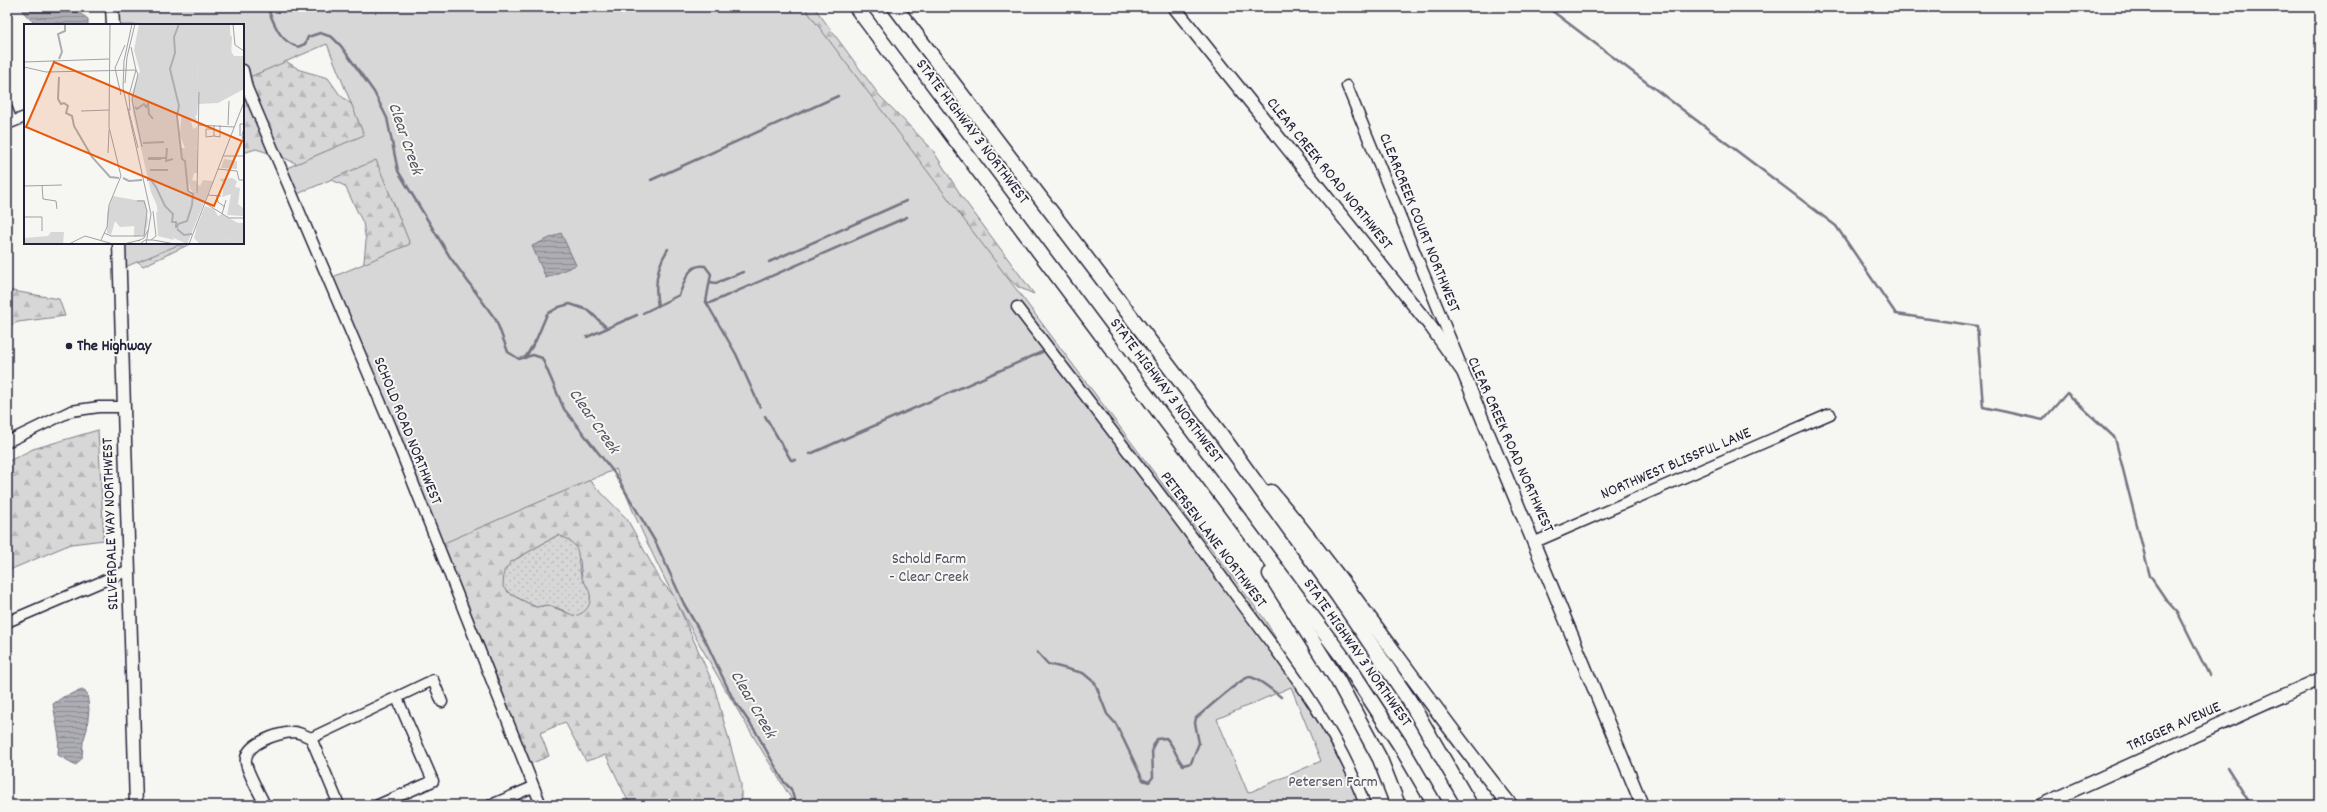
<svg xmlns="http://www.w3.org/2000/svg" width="2327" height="812" viewBox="0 0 2327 812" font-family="Dekko,sans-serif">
  <defs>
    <pattern id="forest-firs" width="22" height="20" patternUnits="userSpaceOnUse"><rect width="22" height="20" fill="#d7d7d7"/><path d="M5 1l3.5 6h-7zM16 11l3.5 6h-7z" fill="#b8b8b9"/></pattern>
    <pattern id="garden-dots" width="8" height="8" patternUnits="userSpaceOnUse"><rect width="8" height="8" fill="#d7d7d7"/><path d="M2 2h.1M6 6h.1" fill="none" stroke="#b8b8b9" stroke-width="1.8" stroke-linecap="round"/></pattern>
    <pattern id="water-rules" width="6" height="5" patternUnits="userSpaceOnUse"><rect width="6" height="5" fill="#adadb3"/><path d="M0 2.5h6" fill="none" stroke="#8c8c93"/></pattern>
  </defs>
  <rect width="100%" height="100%" fill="#f6f6f2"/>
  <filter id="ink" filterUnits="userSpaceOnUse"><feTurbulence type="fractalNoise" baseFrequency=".025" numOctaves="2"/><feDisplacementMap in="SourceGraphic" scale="8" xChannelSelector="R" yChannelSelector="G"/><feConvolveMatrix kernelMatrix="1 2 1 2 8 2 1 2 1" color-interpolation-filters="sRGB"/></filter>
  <g filter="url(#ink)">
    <!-- forest -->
    <g fill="url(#forest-firs)" stroke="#7c7c89" fill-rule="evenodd">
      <path d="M238 7 279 57 300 70 328 78 340 95 361 112 578 474 591 482 627 519 661 581 674 596 714 686 741 784V805H621L628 801 606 755 586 761 565 722 540 733 549 756 530 764 440 547 492 500 363 272 366 241 363 223 345 186 282 157 256 149 243 153V25ZM558 535 580 560 582 579 588 588 566 612 547 605 536 607 510 594 511 562Z"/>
      <path d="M676 7H814L879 95 932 149 962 197 1034 294 1018 287 980 251Z"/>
      <path d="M134 243H192L143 266 134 258Z"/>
      <path d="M7 290 59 299 65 316 18 322 7 327Z"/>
      <path d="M98 430 104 540 71 544 7 571V462L33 449Z"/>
    </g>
    <!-- park -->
    <g fill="#d7d7d7" stroke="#7c7c89" fill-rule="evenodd">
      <path d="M112 7H804L1265 620 1323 717 1368 805H795C729 696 661 588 616 469L437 546 328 279 410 244 376 160 293 196 282 170 364 135 327 44 245 79 243 85V25H113ZM1291 687 1321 761 1248 793 1217 719Z"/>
      <path d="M119 243H183L120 269Z"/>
    </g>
    <!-- garden -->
    <path fill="url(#garden-dots)" stroke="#7c7c89" d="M558 535C587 546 574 557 582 578 583 582 587 585 588 588 594 602 588 613 574 616L558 608 547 605 536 607 510 594 503 587 504 571 511 562Z"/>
    <!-- water -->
    <g fill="url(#water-rules)" stroke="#757583">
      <path d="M38 8C58 8 72 6 88 19V25H36L22 11Z"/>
      <path d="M561 233 576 265 546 278 532 246Z"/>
      <path d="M82 690 87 693 89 709 87 729 83 742 82 758 76 765 58 755 59 738 53 704 63 697Z"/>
    </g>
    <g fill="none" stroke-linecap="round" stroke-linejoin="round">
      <!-- stream -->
      <g stroke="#757583" stroke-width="2.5">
        <path d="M267 7C275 25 279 41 298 47L305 44 308 37 320 33 332 37 341 46 374 92 387 118 398 171 450 257 496 320 508 352 519 359 533 355 542 358 564 409 615 474 656 543 684 604 706 642 732 697 756 732 784 782 791 789 796 805"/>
        <path d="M1547 7 1836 226 1896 314 1977 326 1983 407 2043 420 2067 393 2115 438 2150 576 2167 601 2178 613 2209 675"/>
        <path d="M651 180 838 96"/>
        <path d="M769 262 906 201"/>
        <path d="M710 282 716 283 743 272"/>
        <path d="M706 302 710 303 907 217"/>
        <path d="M658 306C654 285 656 267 668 249"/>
        <path d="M643 313 679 295C685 282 688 263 705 266L711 274 706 302 736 354 760 407"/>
        <path d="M587 337 637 315"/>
        <path d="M525 358 536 340 547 314 559 307 570 304 588 310 607 328"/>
        <path d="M765 416 791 460H796"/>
        <path d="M810 454 1042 352"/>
        <path d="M1037 652 1048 664 1083 673 1095 683 1107 714 1116 724 1143 780 1149 782 1153 777 1152 748 1157 739 1166 738C1175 747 1175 756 1183 765L1191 763 1199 743 1195 723 1196 718C1205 711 1243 676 1250 677 1260 679 1273 691 1281 697"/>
        <path d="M2227 767 2251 805"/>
      </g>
      <!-- minor casing -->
      <g stroke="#22223b" stroke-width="13">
        <g id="minor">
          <path d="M243 70 247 88 391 427 541 805"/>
          <path d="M1347 86 1459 360"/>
          <path d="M7 109 12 122"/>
          <path d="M7 124 25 117"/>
          <path d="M1017 307C1089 401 1163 496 1233 592 1282 658 1337 727 1365 805"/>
          <path d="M7 442 71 411 99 407H124"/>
          <path d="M1535 542 1830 414"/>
          <path d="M7 622 129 570"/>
          <path d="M265 805C260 794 248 774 246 763 243 743 279 733 294 732 299 732 306 736 311 738"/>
          <path d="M339 805 311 738 433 680 442 702"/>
          <path d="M378 805 433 781 397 698"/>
          <path d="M491 805 533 787"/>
        </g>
      </g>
      <!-- major casing -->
      <g stroke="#22223b" stroke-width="15">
        <g id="major">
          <path d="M112 7 113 25"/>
          <path d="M1174 7 1431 327 1463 372 1642 805"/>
          <path d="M119 243 136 805"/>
          <path d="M2041 805 2320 679"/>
        </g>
      </g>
      <!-- highway casing -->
      <g stroke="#22223b" stroke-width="17">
        <g id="highway">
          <path d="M856 7 1344 659 1400 745 1435 805"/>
          <path d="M895 7 1222 436 1338 596 1409 700 1470 805"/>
          <path d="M1271 492C1356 593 1427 703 1510 805"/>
          <path d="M1270 574 1338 681 1380 759 1398 805"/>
        </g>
      </g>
      <!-- minor -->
      <use href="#minor" stroke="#f6f6f2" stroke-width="10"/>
      <!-- major -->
      <use href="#major" stroke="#f6f6f2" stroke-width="12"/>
      <!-- highway -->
      <use href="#highway" stroke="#f6f6f2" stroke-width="14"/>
    </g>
  </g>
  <!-- markers -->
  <circle fill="#22223b" stroke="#f6f6f2" stroke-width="1.5" cx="69" cy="346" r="4"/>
  <g text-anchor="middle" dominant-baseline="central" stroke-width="4" stroke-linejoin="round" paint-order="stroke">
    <!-- street labels -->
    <g font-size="16" fill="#22223b" stroke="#f6f6f2">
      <text transform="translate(972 132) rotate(53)">STATE HIGHWAY 3 NORTHWEST</text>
      <text transform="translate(1329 174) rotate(51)">CLEAR CREEK ROAD NORTHWEST</text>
      <text transform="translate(1419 223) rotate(68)">CLEARCREEK COURT NORTHWEST</text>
      <text transform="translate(1166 391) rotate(53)">STATE HIGHWAY 3 NORTHWEST</text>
      <text transform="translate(407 431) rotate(68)">SCHOLD ROAD NORTHWEST</text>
      <text transform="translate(1510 445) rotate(66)">CLEAR CREEK ROAD NORTHWEST</text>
      <text transform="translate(1676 464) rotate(-23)">NORTHWEST BLISSFUL LANE</text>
      <text transform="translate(111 524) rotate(-92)">SILVERDALE WAY NORTHWEST</text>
      <text transform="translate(1213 540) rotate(53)">PETERSEN LANE NORTHWEST</text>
      <text transform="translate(1357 653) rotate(55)">STATE HIGHWAY 3 NORTHWEST</text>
      <text transform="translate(2174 727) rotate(-24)">TRIGGER AVENUE</text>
    </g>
    <!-- poi labels -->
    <g font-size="16" font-weight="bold" fill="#22223b" stroke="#f6f6f2" text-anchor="start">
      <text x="77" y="346">The Highway</text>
    </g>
    <!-- park labels -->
    <g font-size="16" fill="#4f4f62" stroke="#f6f6f2">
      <text x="929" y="559">Schold Farm<tspan x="929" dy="18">- Clear Creek</tspan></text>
      <text x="1333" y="782">Petersen Farm</text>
    </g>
    <!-- water labels -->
    <g font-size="17" font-style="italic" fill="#535365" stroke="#f6f6f2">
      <text transform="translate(404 139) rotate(71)">Clear Creek</text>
      <text transform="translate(593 422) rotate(55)">Clear Creek</text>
      <text transform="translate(752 705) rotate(60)">Clear Creek</text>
    </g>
  </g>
  <!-- overview -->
  <g transform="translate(24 24)">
    <rect width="220" height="220" fill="#f6f6f2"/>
    <path d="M132 188 136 189 150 216 134 212ZM173 202V211L202 213 213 220H176L170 214Z" fill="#d7d7d7"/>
    <path d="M143 0H206L207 27 210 32H220V65L194 79 174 80 173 91 171 92 173 96 167 97 169 105 173 103V123L167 126 171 146 168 156 176 162 179 156 188 157 179 167 169 168 166 165 162 127 156 111 157 94 173 57 174 41ZM200 135 213 137V145L197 144ZM208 154 213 157 211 163 216 164 214 180 219 184 220 192 203 191 207 170 198 173 200 159 195 155ZM89 172 111 176V202L96 203 91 197 87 211 83 209V189ZM181 182 190 185 194 192 198 190 214 199H220V220H213L202 213 189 214 173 211V202ZM27 208H40L39 220H0V214L24 212Z" fill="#d7d7d7"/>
    <path d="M115 0H197V12H208L207 34 174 35 173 90 153 91 156 124H173V149H165V156L173 157V159H165V168H174L179 157H189L163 220 141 210 134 200 133 182 127 168 109 89 107 71 116 47 110 26ZM111 176H121L124 197 121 211 110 213Z" fill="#d7d7d7"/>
    <path d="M172 69a6 6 0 1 1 12 0a6 6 0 1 1-12 0Z" fill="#d7d7d7"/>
    <path fill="none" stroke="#adadb3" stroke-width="2" d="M35 35 38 28 34 10 41 7V0M35 53 34 75 37 80 40 79 44 82 42 89 48 92 50 102 68 133 86 153 95 154M111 83 113 85 120 80 122 83 124 80 125 90 129 95M119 119 140 118M143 124 142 137 149 135M124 134H143M124 135H137M126 146H144M99 154 105 157 118 156M123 156H127L132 163 141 182 149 190 148 198H152V204M153 204 154 200 163 197 168 181 169 170 164 167 161 137 158 135 153 92 155 82 146 45 151 29 150 13 155 0M153 205 160 211 168 210"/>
    <path fill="none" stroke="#a1a1a9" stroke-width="1" d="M108 0 100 37 99 64 127 190 122 220M209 0 211 21 220 27M0 38 85 35M0 43 22 48 112 46M112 46 114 50 108 76 118 123M101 59 103 33 111 0M97 71 91 44 101 21M104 84 114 124M57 87 85 86M106 87 105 71 112 46 107 23M174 101 210 103M204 101 205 77M220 104 218 111 220 122M190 112 196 113V101M216 112V100H220M182 113 190 112V101M182 113V105H190M84 129 85 106M199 132H220M194 145 213 147 215 156H220M18 161 19 175 32 177 33 185M0 162 38 161M173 169 175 68M184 171 197 172M193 172 194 178 201 183M181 179 205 194H220M198 190 202 176M0 193H18V207M80 209 87 212H120L123 187 120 177H113M77 216 83 203 85 181 97 152 85 103 86 0M127 216 132 212 129 187M114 217 120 214 124 206M45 220 61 212 89 220M100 220 116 216M116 220 121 216H129L151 220M165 220 220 78"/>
    <path fill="#e8590c" fill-opacity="0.15" stroke="#e8590c" stroke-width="2" d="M30 38 218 117 190 182 2 103Z"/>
    <rect width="220" height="220" fill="none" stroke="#22223b" stroke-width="2"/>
  </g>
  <!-- margin -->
  <rect width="2327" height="812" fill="none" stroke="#f6f6f2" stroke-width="24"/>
  <rect x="12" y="12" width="2303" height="788" fill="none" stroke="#22223b" stroke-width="1.5" filter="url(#ink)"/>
</svg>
